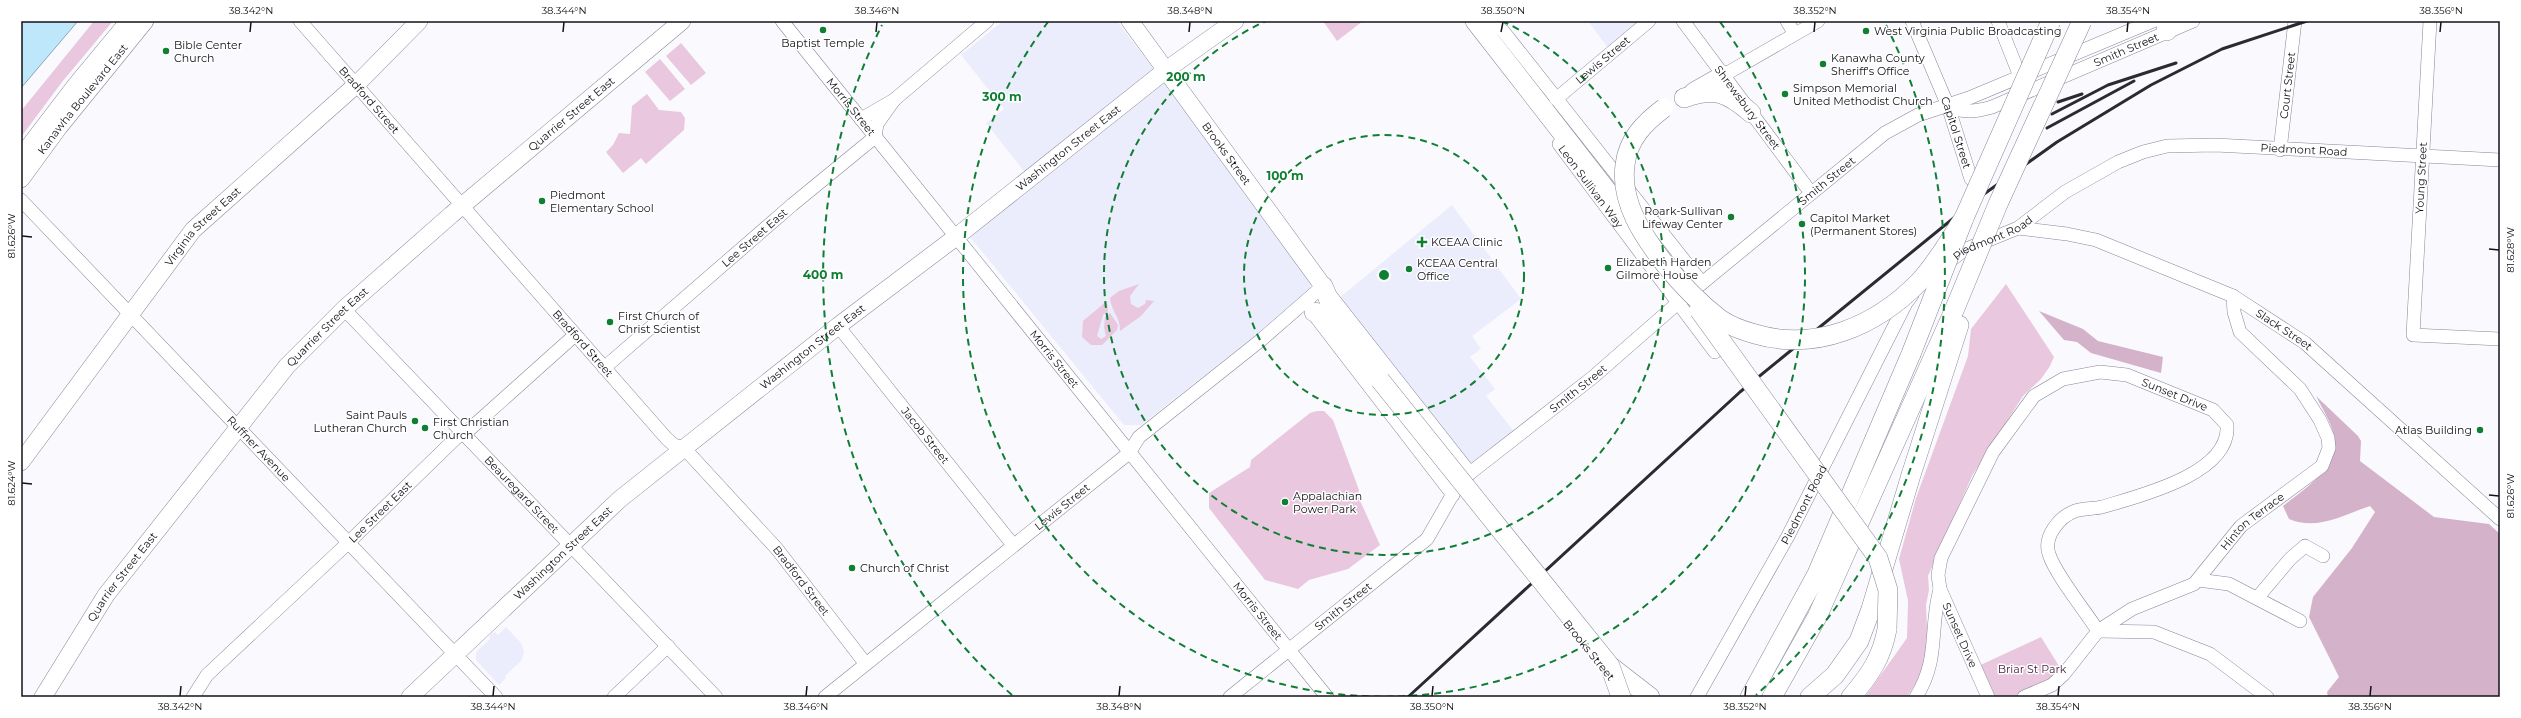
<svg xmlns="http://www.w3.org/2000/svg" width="2521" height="718" viewBox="0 0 2521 718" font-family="Montserrat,sans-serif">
  <rect width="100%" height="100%" fill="#fafafe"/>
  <!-- built -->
  <g fill="#ebecfc">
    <path d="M1003 21H1117L1311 278 1310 292 1141 425H1124L970 237 1034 184 986 123 1004 109 961 55Z"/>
    <path d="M1588 21H1642L1608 48Z"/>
    <path d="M1452 205 1521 299 1472 336 1481 349 1470 357 1495 389 1486 396 1516 434 1473 471 1338 299Z"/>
    <path d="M506 627 521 643 524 652 521 661 505 676 506 678 499 685 476 660V652L490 639V635L495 632 498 635Z"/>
  </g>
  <!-- green -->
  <g fill="#e9c7de">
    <path d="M94 21H113L62 82 21 137V111Z"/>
    <path d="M1323 21H1363L1337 41Z"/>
    <path d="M681 43 706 73 691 85 666 56Z"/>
    <path d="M660 59 685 89 670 101 645 72Z"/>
    <path d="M647 94 659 110 681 112 685 118 684 130 646 164 641 158 623 173 606 152 613 145 619 133 630 134 632 106Z"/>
    <path d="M1139 284 1130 296 1131 304 1138 308 1145 304 1146 300 1154 301 1141 316 1120 331C1121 318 1111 311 1110 298L1119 291Z"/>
    <path d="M2006 284 2054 357 2050 366 2041 379 2023 396 1972 476 1928 576 1929 590 1926 605 1928 649 1920 677 1907 697H1865L1907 638 1908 601 1899 559 1916 498 1968 356 1971 329Z"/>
    <path d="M1107 301 1108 311 1103 315 1097 336 1101 339 1106 336 1104 328 1105 317 1110 313 1118 325 1117 330 1102 345H1091L1082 337 1083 321Z"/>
    <path d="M1317 411H1324L1333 420 1359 490 1358 496 1380 545 1348 569 1309 580 1298 589 1265 580 1209 508V493L1250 467 1251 460 1310 413Z"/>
    <path d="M2041 637 2064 674 2024 697H1988L1974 668Z"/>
  </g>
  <!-- forest -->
  <g fill="#d4b2c9">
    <path d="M2039 311 2083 329 2098 341 2163 357 2161 373 2091 353 2077 342 2064 340Z"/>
    <path d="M2316 396 2358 436 2361 441 2360 461 2434 517 2489 524 2500 534V697H2328L2327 692 2339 677 2309 617 2313 597 2352 548 2375 512 2370 506C2343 515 2317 531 2289 519L2283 506C2308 486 2345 464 2331 426 2327 416 2321 406 2316 396Z"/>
  </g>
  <!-- water -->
  <path fill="#bfe7fb" stroke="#8ba7b7" d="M21 21H78L21 88Z"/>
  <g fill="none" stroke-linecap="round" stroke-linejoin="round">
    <!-- minor casing -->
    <g stroke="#868798" stroke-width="14">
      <g id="minor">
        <path id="s1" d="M300 21 667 439 674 445 684 448 777 549 865 663"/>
        <path id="s2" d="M782 21 1327 697"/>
        <path d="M1491 21 1503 31 1702 283"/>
        <path id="s3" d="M1683 21 1811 193"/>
        <path d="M1787 21 1794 33"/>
        <path id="s4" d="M1912 21 1948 106 1971 179"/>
        <path d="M1998 21 2023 84"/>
        <path d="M2430 21 2413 335 2500 339"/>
        <path d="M1724 75 1818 21"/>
        <path id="s5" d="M1556 99 1649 21"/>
        <path id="s6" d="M1948 106C1964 113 1975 112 1992 107L2193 21"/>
        <path d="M861 119 894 100 987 21"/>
        <path id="s7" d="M1559 144 1715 352"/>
        <path id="s8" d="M2280 150 2295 21"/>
        <path id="s9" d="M21 200 496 697"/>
        <path id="s10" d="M2018 228 2067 234 2096 240 2233 296 2305 343 2500 519"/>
        <path id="s11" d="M1946 264 1964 250 2018 228 2065 192 2118 162 2143 152 2167 146 2215 145 2500 160"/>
        <path id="s12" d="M344 309 716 697"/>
        <path d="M1312 312 1453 495"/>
        <path id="s13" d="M838 326 1013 545"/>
        <path id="s14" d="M604 368 792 205 875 137 877 124 894 100"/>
        <path d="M2198 580 2229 584 2300 621"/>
        <path d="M2258 597 2290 559 2305 546 2323 556"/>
        <path id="s15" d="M193 697 207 675 349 542 456 438 470 429 575 335"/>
        <path d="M614 697 668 646"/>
        <path id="s16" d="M825 697 1129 453 1139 437 1261 340 1323 286 1470 473"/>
        <path id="s17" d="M1230 697 1427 539 1458 485 1470 473 1592 378 1679 302 1885 133 1918 115 1969 98 2153 21"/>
        <path id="s18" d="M1697 697 1788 536 1906 303 1912 295"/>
        <path d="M1916 697C1940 659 1929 629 1940 589"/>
        <path id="s19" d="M1988 697 1940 589 1938 575 1941 558 1993 452 2034 396 2063 379 2100 372 2127 375 2213 410 2227 425C2231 474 2139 496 2102 507 2093 509 2083 508 2075 511 2059 517 2043 537 2049 554 2055 574 2086 612 2098 631L2154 632 2210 654 2267 697"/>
        <path id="s20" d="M2024 697 2052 685 2064 674 2098 631 2132 609 2194 584 2241 526 2322 466 2329 448 2328 438 2320 420 2300 389 2240 332 2234 312 2233 296"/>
      </g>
    </g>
    <!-- major casing -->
    <g stroke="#868798" stroke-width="18">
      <g id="major">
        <path id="s21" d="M1130 21 1323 286"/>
        <path d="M21 157 76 85 129 21"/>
        <path id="s22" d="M21 179 59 127 145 21"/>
        <path id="s23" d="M21 462 193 230 356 85 419 21"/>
        <path id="s24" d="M43 697 106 595 287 366 344 309 451 215 682 21"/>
        <path id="s25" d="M410 697 620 499 838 326 956 237 1166 70 1235 21"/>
      </g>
    </g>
    <!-- highway casing -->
    <g stroke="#868798" stroke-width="20">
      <g id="highway">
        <path d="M1475 21 1636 228"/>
        <path d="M2165 21 2167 31"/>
        <path d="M1694 92 1724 75"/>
        <path d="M1684 98C1714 87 1727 92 1751 113"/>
        <path d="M1323 286 1338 322 1380 380"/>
        <path d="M1314 312 1325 314 1338 322"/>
        <path d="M1610 666 1650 697"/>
        <path d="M1750 697 1817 574 1911 354"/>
        <path d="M1772 697 1817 617 1953 313"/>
        <path d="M1810 697 1835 675 1859 641 1871 609 1911 475 1959 325"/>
        <path d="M1851 697C1870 675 1882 657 1887 629"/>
      </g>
    </g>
    <!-- minor -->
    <use href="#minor" stroke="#fff" stroke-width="13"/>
    <!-- major -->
    <use href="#major" stroke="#fff" stroke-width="17"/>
    <!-- highway -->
    <use href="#highway" stroke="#fff" stroke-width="19"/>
    <!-- rail -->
    <g stroke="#2a2a30" stroke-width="3">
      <path d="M2058 102 2082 94"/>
      <path d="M2052 114 2108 85 2176 63"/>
      <path d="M2047 128 2134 81"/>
      <path d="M1408 697 1740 392 1977 199 2057 142 2151 85 2222 49 2307 21"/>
    </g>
    <!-- highway-bridge casing -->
    <g stroke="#868798" stroke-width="20" stroke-linecap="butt">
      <g id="highway-bridge">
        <path d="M1664 108C1644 123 1628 139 1625 165 1620 202 1643 236 1664 263 1680 283 1699 303 1720 319 1730 326 1744 331 1755 334 1816 352 1876 326 1919 282 1937 263 1950 239 1964 218"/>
        <path d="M1699 310 1878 558 1888 590 1887 629"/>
        <path d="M1953 313 1998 204 2082 21"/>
        <path d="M1911 354 1964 218 2051 21"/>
        <path d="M1380 380 1610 666 1621 697"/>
      </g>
    </g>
    <!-- highway-bridge -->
    <use href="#highway-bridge" stroke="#fff" stroke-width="19"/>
  </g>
  <!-- ticks -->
  <path fill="none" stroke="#121218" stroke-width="1.5" d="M250 32 251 22M563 32 564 22M876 32 877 22M1189 32 1190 22M1501 32 1503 22M1814 32 1815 22M2127 32 2128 22M2440 32 2441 22M22 236 32 237M2489 249 2499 250M22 483 32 484M2489 495 2499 496M180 696 181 686M493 696 494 686M806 696 807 686M1119 696 1120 686M1432 696 1433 686M1745 696 1746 686M2058 696 2059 686M2370 696 2371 686"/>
  <!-- distance rings -->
  <g fill="none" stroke="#107e33" stroke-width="2" stroke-dasharray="7 5">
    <circle cx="1384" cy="275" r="140"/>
    <path d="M1502 21A280 280 0 1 1 1266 21"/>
    <path d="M1720 22A421 421 0 1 1 1048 22"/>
    <path d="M1012 695A561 561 0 0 1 882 25M1886 25A561 561 0 0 1 1756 695"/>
  </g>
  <!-- markers -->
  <g fill="#107e33" stroke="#fff" stroke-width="1.5">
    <circle cx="823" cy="30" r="4"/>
    <circle cx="1866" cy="31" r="4"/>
    <circle cx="166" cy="51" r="4"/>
    <circle cx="1823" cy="64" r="4"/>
    <circle cx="1785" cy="94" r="4"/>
    <circle cx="542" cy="201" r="4"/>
    <circle cx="1731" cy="217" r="4"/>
    <circle cx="1802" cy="224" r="4"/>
    <path d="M1420 236h4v4h4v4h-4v4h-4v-4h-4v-4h4z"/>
    <circle cx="1608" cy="268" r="4"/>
    <circle cx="1409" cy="269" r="4"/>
    <circle cx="610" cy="322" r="4"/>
    <circle cx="415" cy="421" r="4"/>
    <circle cx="425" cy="428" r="4"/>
    <circle cx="2480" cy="430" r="4"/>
    <circle cx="1285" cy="502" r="4"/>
    <circle cx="852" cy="568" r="4"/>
  </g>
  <g text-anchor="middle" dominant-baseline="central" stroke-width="3" stroke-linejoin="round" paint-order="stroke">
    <!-- poi labels -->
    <g font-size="11" fill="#121218" stroke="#fff" text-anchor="start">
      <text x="1874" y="31">West Virginia Public Broadcasting</text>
      <text x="823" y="43" text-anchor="middle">Baptist Temple</text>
      <text x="174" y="45">Bible Center<tspan x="174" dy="13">Church</tspan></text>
      <text x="1831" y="58">Kanawha County<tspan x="1831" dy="13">Sheriff's Office</tspan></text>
      <text x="1793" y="88">Simpson Memorial<tspan x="1793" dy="13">United Methodist Church</tspan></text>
      <text x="550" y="195">Piedmont<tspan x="550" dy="13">Elementary School</tspan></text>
      <text x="1723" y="211" text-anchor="end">Roark-Sullivan<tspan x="1723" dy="13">Lifeway Center</tspan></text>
      <text x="1810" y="218">Capitol Market<tspan x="1810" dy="13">(Permanent Stores)</tspan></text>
      <text x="1431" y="242">KCEAA Clinic</text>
      <text x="1616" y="262">Elizabeth Harden<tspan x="1616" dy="13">Gilmore House</tspan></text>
      <text x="1417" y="263">KCEAA Central<tspan x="1417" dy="13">Office</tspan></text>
      <text x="618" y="316">First Church of<tspan x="618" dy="13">Christ Scientist</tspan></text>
      <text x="407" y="415" text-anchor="end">Saint Pauls<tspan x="407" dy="13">Lutheran Church</tspan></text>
      <text x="433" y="422">First Christian<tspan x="433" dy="13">Church</tspan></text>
      <text x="2472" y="430" text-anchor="end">Atlas Building</text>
      <text x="1293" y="496">Appalachian<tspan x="1293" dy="13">Power Park</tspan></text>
      <text x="860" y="568">Church of Christ</text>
    </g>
    <!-- street labels -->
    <g font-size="11" fill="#121218" stroke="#fff">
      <text stroke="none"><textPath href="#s6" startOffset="191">Smith Street</textPath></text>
      <text stroke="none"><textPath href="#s5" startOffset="61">Lewis Street</textPath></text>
      <text stroke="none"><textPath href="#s8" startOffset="65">Court Street</textPath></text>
      <text stroke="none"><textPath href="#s22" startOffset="101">Kanawha Boulevard East</textPath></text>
      <text stroke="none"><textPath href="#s1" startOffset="105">Bradford Street</textPath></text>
      <text stroke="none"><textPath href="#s2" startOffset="110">Morris Street</textPath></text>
      <text stroke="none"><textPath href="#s3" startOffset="108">Shrewsbury Street</textPath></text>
      <text stroke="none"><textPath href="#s24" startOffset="792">Quarrier Street East</textPath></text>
      <text stroke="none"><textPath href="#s4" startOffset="120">Capitol Street</textPath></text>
      <text stroke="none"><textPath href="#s25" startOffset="858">Washington Street East</textPath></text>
      <text stroke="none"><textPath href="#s11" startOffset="390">Piedmont Road</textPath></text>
      <text stroke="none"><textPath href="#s21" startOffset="164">Brooks Street</textPath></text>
      <text transform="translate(2421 178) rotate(-87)">Young Street</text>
      <text stroke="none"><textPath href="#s17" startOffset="793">Smith Street</textPath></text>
      <text stroke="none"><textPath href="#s7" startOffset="53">Leon Sullivan Way</textPath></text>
      <text stroke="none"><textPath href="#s23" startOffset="298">Virginia Street East</textPath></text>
      <text stroke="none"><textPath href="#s14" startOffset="199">Lee Street East</textPath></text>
      <text stroke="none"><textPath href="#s11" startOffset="54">Piedmont Road</textPath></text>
      <text stroke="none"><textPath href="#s24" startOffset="468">Quarrier Street East</textPath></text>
      <text stroke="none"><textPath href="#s10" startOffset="288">Slack Street</textPath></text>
      <text stroke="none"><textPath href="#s1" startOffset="429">Bradford Street</textPath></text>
      <text stroke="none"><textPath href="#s25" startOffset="534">Washington Street East</textPath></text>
      <text stroke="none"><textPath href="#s2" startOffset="434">Morris Street</textPath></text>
      <text stroke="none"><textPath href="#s17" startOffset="469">Smith Street</textPath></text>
      <text stroke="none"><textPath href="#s19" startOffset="487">Sunset Drive</textPath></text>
      <text stroke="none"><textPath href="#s13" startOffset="140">Jacob Street</textPath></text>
      <text stroke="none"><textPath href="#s9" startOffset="344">Ruffner Avenue</textPath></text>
      <text stroke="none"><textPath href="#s12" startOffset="257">Beauregard Street</textPath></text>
      <text stroke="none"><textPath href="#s18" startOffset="220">Piedmont Road</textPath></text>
      <text stroke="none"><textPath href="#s16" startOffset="304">Lewis Street</textPath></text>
      <text stroke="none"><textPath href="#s15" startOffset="264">Lee Street East</textPath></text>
      <text stroke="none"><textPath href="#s20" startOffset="295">Hinton Terrace</textPath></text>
      <text stroke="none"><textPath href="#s25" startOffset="210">Washington Street East</textPath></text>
      <text stroke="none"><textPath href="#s24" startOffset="144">Quarrier Street East</textPath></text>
      <text stroke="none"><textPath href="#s1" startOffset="753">Bradford Street</textPath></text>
      <text stroke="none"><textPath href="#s17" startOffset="145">Smith Street</textPath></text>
      <text stroke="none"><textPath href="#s2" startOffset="758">Morris Street</textPath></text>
      <text transform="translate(1960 635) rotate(66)">Sunset Drive</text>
      <text transform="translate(1589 650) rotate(51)">Brooks Street</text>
    </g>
    <!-- park labels -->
    <g font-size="11" fill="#4b2040" stroke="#fff">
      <text x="2032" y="669">Briar St Park</text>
    </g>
  </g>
  <circle cx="1384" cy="275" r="6" fill="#107e33" stroke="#fff" stroke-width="2"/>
  <g font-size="12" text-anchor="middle" font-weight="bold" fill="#107e33" stroke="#fff" stroke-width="3" stroke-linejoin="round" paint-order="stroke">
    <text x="1186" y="81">200 m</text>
    <text x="1002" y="101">300 m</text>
    <text x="1285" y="180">100 m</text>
    <text x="823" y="279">400 m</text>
  </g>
  <!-- border -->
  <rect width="2521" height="718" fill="none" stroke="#ffffff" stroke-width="44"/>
  <rect x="22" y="22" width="2477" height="674" fill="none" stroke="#121218" stroke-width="1.5"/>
  <g font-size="10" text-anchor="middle" fill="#121218">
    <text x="251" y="14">38.342°N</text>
    <text x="564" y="14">38.344°N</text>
    <text x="877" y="14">38.346°N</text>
    <text x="1190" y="14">38.348°N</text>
    <text x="1503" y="14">38.350°N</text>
    <text x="1815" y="14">38.352°N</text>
    <text x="2128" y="14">38.354°N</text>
    <text x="2441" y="14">38.356°N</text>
    <text transform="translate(11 236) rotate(-90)" y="4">81.626°W</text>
    <text transform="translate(2510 250) rotate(-90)" y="4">81.628°W</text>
    <text transform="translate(11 483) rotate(-90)" y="4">81.624°W</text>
    <text transform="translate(2510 496) rotate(-90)" y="4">81.626°W</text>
    <text x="180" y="710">38.342°N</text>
    <text x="493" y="710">38.344°N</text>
    <text x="806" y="710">38.346°N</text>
    <text x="1119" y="710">38.348°N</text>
    <text x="1432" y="710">38.350°N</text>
    <text x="1745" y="710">38.352°N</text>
    <text x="2058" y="710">38.354°N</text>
    <text x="2370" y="710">38.356°N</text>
  </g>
</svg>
